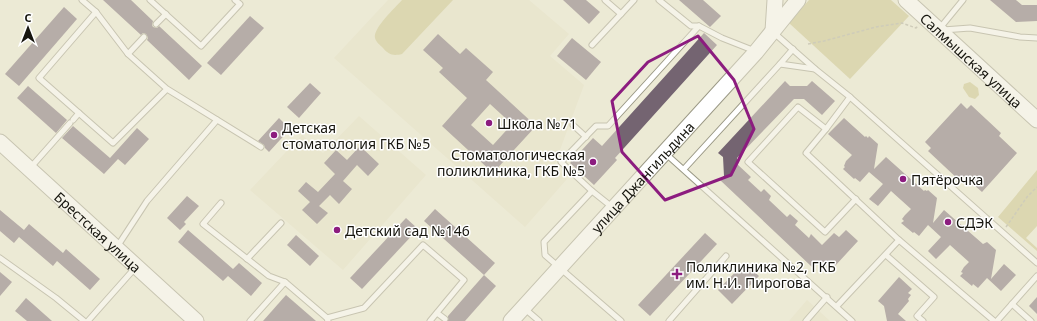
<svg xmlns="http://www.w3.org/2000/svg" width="1037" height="321" viewBox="0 0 1037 321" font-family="'Noto Sans',sans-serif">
  <rect width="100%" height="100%" fill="#ecead5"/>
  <!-- built -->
  <g fill="#e4e2c5">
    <path d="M388 0H529L569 34 550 56 584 85 554 166 567 179 525 227 334 58Z"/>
    <path d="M359 116 426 175 343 270 250 190 302 135 323 153Z"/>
    <path d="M807 300 830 321H789Z"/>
  </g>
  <!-- green -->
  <g fill="#c7c185">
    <path d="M402 0H453L402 54C393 56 389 55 383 48 380 45 376 42 375 38 373 28 395 8 402 0Z"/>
    <path d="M809 0H891L909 16 850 79 789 23Z"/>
    <path d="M970 82 978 88 979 95 975 99 969 97 963 88 964 84Z"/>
    <path d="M1037 170V226L1026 238 1037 248V251L998 217Z"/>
  </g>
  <!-- building -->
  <g fill="#746471" fill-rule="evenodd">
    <path d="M103 0H131L153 21 152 25 153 27 157 28 159 26 202 66 189 80 147 40 148 38 146 34 143 33 141 35Z"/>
    <path d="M563 0H586L600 12 589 24Z"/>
    <path d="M679 0H703L721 16 710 27Z"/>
    <path d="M990 0H1016L1022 5H1037V21L1016 22Z"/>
    <path d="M64 7 77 19 19 86 5 74Z"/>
    <path d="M250 16 264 28 221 75 207 63Z"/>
    <path d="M704 33 717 45 615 158 617 160 594 185 570 163 593 138 602 146Z"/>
    <path d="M438 34 460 54 466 48 493 72 486 80 536 126 493 173 442 126 467 98 439 72 443 68 423 50ZM490 104 512 124 493 145 471 125Z"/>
    <path d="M572 38 601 62 586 80 557 56Z"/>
    <path d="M785 81 790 86H807L812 81 835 101 822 115 804 99H794L737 158V164L751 177 748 180 761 192 764 189 771 196 769 200 787 217 790 214 798 221 795 225 809 238 811 234 822 245 834 233 839 237 846 230 858 241 835 266 831 262H816L812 267 720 180 724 176 723 157 718 153Z"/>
    <path d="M310 83 321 93 299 118 287 107Z"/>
    <path d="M28 86 67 120 56 133 17 98Z"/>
    <path d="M961 103 967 109 971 105 1001 133 999 136 1017 153 982 192 964 176 960 181 928 151 931 148 925 142Z"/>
    <path d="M279 118 290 129 269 152 265 148 264 145 258 141Z"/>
    <path d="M844 118 865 137 866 136 868 138 869 136 878 144 874 169 886 157 924 191 925 190 927 191 928 190 937 198 933 223 944 210 983 244 987 242 996 250 991 279 1004 264 1016 275 1001 291 987 278 978 288 973 284 972 286 960 276 963 273 961 272 964 267 969 262 950 245 936 259 928 251 941 237 928 225 919 236 914 232 913 233 901 223 904 221 902 219 905 215 911 209 891 191 878 206 869 199 883 184 869 172 860 182 855 178 854 179 843 169 845 167 844 166 846 161 852 155 828 134Z"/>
    <path d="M73 126 110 158 137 128 149 139 125 165 118 159 104 174 62 138Z"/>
    <path d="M360 146 379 164 368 176 357 165 343 181 352 189 339 204 330 195 319 206 328 213 317 224 302 210 310 202 298 191 306 182 318 192 335 174 324 163 336 150 347 160Z"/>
    <path d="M187 196 199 206 184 222 186 224 180 230 167 218Z"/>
    <path d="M435 209 495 263 484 275 424 221Z"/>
    <path d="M0 210 24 230 29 224 63 253 66 249 100 279 90 290 57 261 53 266 19 237 14 243 0 231Z"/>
    <path d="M406 218 418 229 362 289 350 278Z"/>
    <path d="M188 230 233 269 239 263 262 283 251 296 228 276 223 281 178 242Z"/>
    <path d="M705 233 717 244 650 316 638 305Z"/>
    <path d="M296 235 319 256 310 266 287 245Z"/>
    <path d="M744 263 759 276 732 304 718 290Z"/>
    <path d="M0 272 12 282 0 296Z"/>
    <path d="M484 275 496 286 465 321H448V316Z"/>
    <path d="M899 277 912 289 908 293 911 295 908 299 909 301 898 314 906 321H887L884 306 878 301Z"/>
    <path d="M286 295 316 321H263Z"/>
    <path d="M1037 297V314L1029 306Z"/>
    <path d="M26 298 52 321H27L15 311Z"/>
  </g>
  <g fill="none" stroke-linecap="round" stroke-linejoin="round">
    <!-- service casing -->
    <g stroke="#9b9986" stroke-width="7">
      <g id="service">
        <path d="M82 0 96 12"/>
        <path d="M150 0 201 46 240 4 235 0"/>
        <path d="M605 0 621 14"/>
        <path d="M659 0 691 26H699L722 38 755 51"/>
        <path d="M156 24 166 14"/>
        <path d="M940 28 963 0"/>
        <path d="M943 30 970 28 1020 37 1037 38"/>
        <path d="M773 32 815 69"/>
        <path d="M592 45 634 0"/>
        <path d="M128 54 144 37"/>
        <path d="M780 64 793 49"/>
        <path d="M167 89 113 143 39 78 96 12 128 54 167 89 261 147"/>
        <path d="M850 97 826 129 806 153 899 240"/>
        <path d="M73 120 79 113"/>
        <path d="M573 125 586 137"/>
        <path d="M826 129 798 107 748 162 825 232 856 199"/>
        <path d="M666 154 852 321"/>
        <path d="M31 167 70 123"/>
        <path d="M684 169 780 64 815 69 850 97 1037 263"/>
        <path d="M592 191 544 242 545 255 621 321"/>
        <path d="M221 203 203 224 269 276 285 282"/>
        <path d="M612 207 592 191 561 162 596 126H608L699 26"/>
        <path d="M117 247 147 201 217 120"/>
        <path d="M886 255 934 297 917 316 923 321"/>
        <path d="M0 258 56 298 84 321"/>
        <path d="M247 259 281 223"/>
        <path d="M1012 304 1031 321"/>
        <path d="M837 306 899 240 994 321"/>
        <path d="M524 308 539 321"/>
        <path d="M437 313 445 319"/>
        <path d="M327 318 364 308 423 245 464 280 430 321"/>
        <path d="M88 321 135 268"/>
        <path d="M250 321 285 282 327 318 328 321"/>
        <path d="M669 321 726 256"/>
        <path d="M806 321 827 297"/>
        <path d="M997 321 1037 276"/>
      </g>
    </g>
    <!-- secondary casing -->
    <g stroke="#9b9986" stroke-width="17">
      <g id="secondary">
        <path id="s1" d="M906 0 1037 120"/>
        <path d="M773 31 775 0"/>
        <path id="s2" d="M0 142 196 321"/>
        <path id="s3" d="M511 321 756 52 798 0"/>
      </g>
    </g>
    <!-- path -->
    <g stroke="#aaa998" stroke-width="1.5" stroke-dasharray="3 2" stroke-linecap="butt">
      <path d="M808 44 824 41 876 27 902 23 916 28 918 26"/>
      <path d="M1006 227 1027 197 1037 187"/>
    </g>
    <!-- service -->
    <use href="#service" stroke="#fff" stroke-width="5"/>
    <!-- secondary -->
    <use href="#secondary" stroke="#fff" stroke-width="15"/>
  </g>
  <!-- marked area -->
  <path d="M0 0H1037V321H0ZM698 36 734 80 754 129 731 175 665 200 622 152 612 101 648 62Z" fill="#ecead5" fill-opacity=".55" fill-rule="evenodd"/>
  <path fill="none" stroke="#8c1c7f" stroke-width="3" stroke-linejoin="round" d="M698 36 734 80 754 129 731 175 665 200 622 152 612 101 648 62Z"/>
  <!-- markers -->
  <g fill="#8c1c7f" stroke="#fff" stroke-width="1.5">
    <circle cx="489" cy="123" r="4"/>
    <circle cx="274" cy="135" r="4"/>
    <circle cx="593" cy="162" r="4"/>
    <circle cx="903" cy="179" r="4"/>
    <circle cx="948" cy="222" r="4"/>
    <circle cx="337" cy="230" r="4"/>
    <path d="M675 268h4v4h4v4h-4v4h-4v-4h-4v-4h4z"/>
  </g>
  <g text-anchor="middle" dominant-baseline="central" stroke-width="3" stroke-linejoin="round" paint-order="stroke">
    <!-- street labels -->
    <g font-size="14" fill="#16150e" stroke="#fff">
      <text stroke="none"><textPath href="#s1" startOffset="89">Салмышская улица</textPath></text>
      <text stroke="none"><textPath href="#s3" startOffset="195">улица Джангильдина</textPath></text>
      <text stroke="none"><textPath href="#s2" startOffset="133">Брестская улица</textPath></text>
    </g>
    <!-- poi labels -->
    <g font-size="14" fill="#16150e" stroke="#fff" text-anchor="start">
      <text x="497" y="123">Школа №71</text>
      <text x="282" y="127">Детская<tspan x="282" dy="16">стоматология ГКБ №5</tspan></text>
      <text x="585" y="154" text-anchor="end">Стоматологическая<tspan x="585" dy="16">поликлиника, ГКБ №5</tspan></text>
      <text x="911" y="179">Пятёрочка</text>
      <text x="956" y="222">СДЭК</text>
      <text x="345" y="230">Детский сад №146</text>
      <text x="686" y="266">Поликлиника №2, ГКБ<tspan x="686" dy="16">им. Н.И. Пирогова</tspan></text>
    </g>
  </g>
  <!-- north arrow -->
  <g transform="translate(28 28)" stroke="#ffffff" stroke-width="3" paint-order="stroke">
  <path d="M0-3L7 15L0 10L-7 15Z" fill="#16150e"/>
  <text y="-6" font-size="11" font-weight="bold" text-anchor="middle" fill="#16150e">С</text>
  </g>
</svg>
